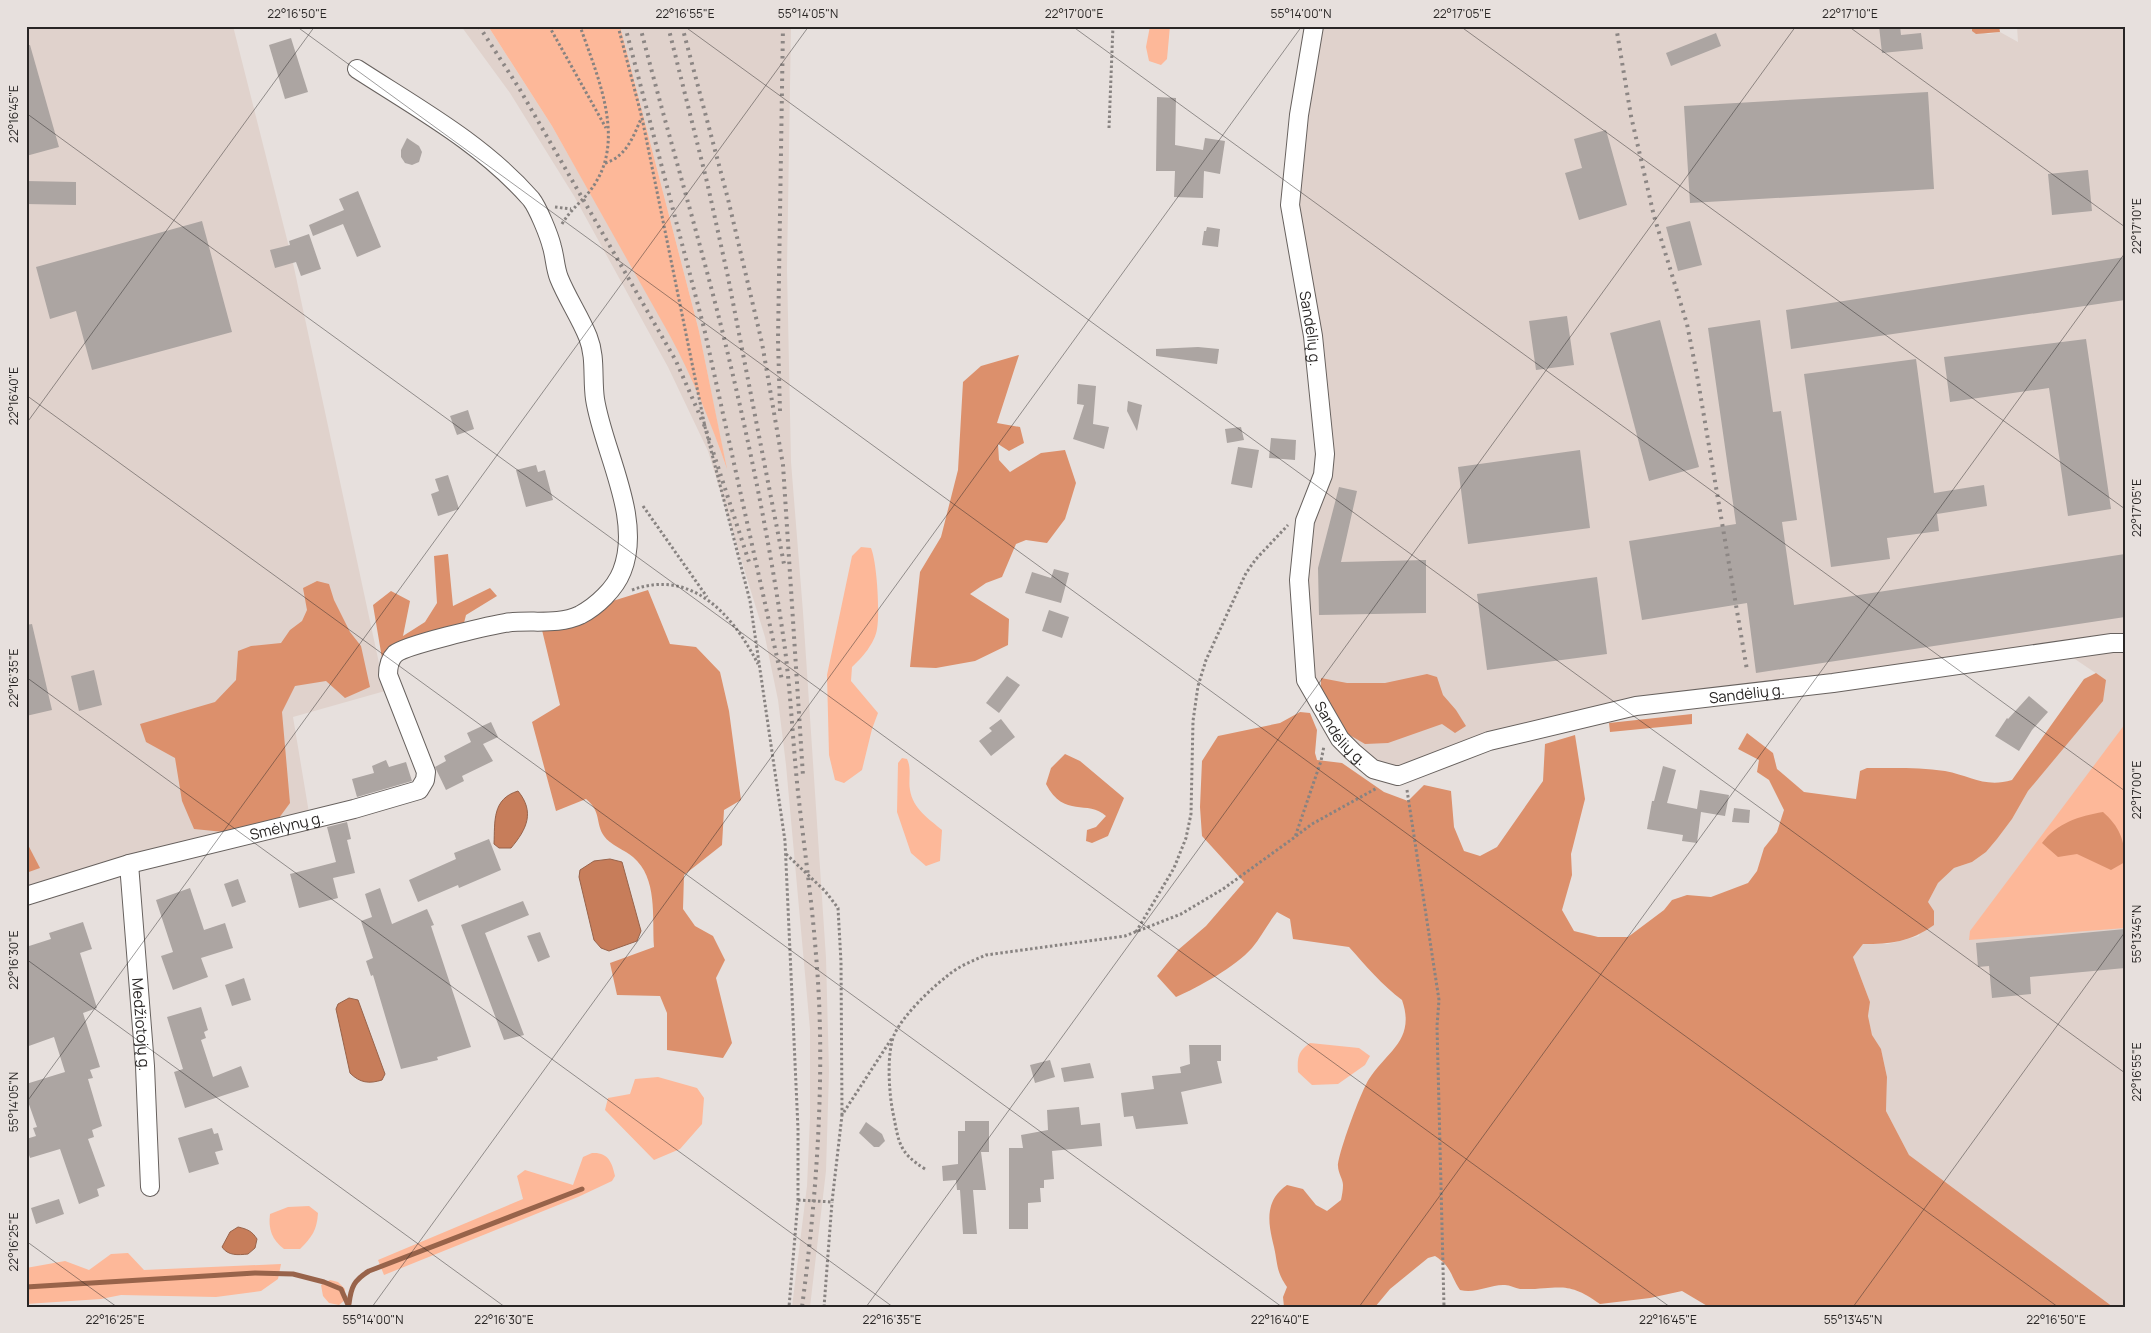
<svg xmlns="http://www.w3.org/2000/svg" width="2151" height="1333" viewBox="0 0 2151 1333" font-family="Manrope,sans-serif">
  <rect width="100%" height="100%" fill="#e7e0dd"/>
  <!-- built -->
  <g fill="#e0d2cc">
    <path d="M26 26H233L293 263 385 691 293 717 310 819 26 896Z"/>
    <path d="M461 26H488L552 126 642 284 688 368 708 416 726 466 699 331 620 26H791L787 269 791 462 803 612 826 958 829 1071 826 1171 810 1307H792L807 1186 810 1118V1029L786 765 778 700 765 637 708 451 668 367 574 196 510 93Z"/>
    <path d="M1314 26H1972V31L1989 34 2000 32 2018 42 2017 26H2125V1307H2113L1909 1155 1886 1111 1887 1077 1881 1049 1872 1036 1868 1016 1870 1002 1853 957 1863 944H1888L1919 936 1928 902 1938 883 1954 868 1972 862 1986 852 1997 839 2012 819 2028 791 2106 680 2063 651 1636 706 1398 776 1373 769 1313 694 1299 580 1323 475 1291 215Z"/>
  </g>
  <!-- green -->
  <g fill="#fdb899">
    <path d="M488 26H620L699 331 727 469C711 423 693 378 669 334L552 126Z"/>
    <path d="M1150 26H1170L1167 59 1161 65 1149 61 1146 47Z"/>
    <path d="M861 547 871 548C877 562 880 613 877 629 875 643 862 658 852 667L851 681 878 713 872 729 862 770 844 783 835 780 829 755 827 675 852 556Z"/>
    <path d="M2125 724V928L1969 940 1970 931Z"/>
    <path d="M902 758 907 759C912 769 908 780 910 790 913 809 929 819 942 830L940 861 926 866 911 853 897 812 898 763Z"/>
    <path d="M1310 1043 1359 1048 1370 1056 1365 1065 1338 1084 1312 1085 1298 1072C1297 1058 1298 1051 1310 1043Z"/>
    <path d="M658 1077 697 1088 704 1098 702 1124 680 1149 654 1160 605 1110 608 1098 630 1094 635 1079Z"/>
    <path d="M592 1153C608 1152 612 1162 615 1176L612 1181 578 1197 384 1275 378 1260 523 1199 517 1176 525 1170 573 1185 583 1157Z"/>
    <path d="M309 1206 318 1213C317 1230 312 1237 300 1249H284C272 1240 268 1229 270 1214L288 1207Z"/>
    <path d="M128 1253 144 1270 281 1264 278 1279 261 1291 216 1297 121 1295 101 1299 26 1304V1268L65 1261 89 1270 111 1254Z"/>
    <path d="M330 1280 338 1282 345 1289V1300L339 1305 329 1303 323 1296 321 1285Z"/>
  </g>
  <!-- forest -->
  <g fill="#dc906c">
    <path d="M1972 26H1999L2000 32 1976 34 1972 31Z"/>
    <path d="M1019 355 997 423 1020 427 1024 443 1009 451 998 444 999 460 1010 472 1041 453 1065 450 1076 483 1065 519 1047 543 1026 540 1016 544 1002 577 986 583 970 594 1009 619 1008 645 975 661 936 668 910 667 920 572 941 537 958 470 963 382 981 366Z"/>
    <path d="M448 554 453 606 490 588 497 596 466 615 460 639 402 659 385 676 373 605 391 591 410 601 403 636 425 622 437 603 434 556Z"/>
    <path d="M317 581 329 584 334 600 350 632 361 646 370 687 345 698 326 681 295 686 282 712 290 803 279 818 224 832 194 829 182 801 175 758 146 742 140 724 215 702 236 680 238 651 251 646 281 643 290 630 302 621 307 610 303 588Z"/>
    <path d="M648 590 670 644 696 647 720 672 729 711 741 800 724 810 722 845 684 875 683 909 695 926 713 936 725 960 716 978 732 1043 723 1058 667 1050V1013L660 996 617 995 610 963 654 947C652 917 658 878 633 857 625 850 610 845 604 836 595 823 602 812 586 799L556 811 532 722 560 705 542 630 576 621 603 604Z"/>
    <path d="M2096 673 2106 680 2103 701 2028 791 2012 819 1997 839 1986 852 1972 862 1954 868 1938 883 1928 902 1934 911V925C1910 942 1891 944 1863 944L1853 957 1870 1002 1868 1016 1872 1035 1881 1049 1887 1077 1886 1111 1909 1155 2113 1307H1709L1682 1291 1650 1298 1600 1304C1566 1279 1558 1290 1520 1289 1515 1288 1510 1285 1505 1285 1490 1284 1477 1294 1460 1290 1450 1275 1452 1267 1435 1256L1428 1258 1390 1289 1375 1307H1284L1283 1297 1287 1287C1276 1271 1278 1265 1274 1247 1268 1223 1264 1201 1287 1185L1303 1189 1316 1205 1327 1211 1341 1200C1342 1195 1343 1190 1343 1185 1343 1179 1338 1173 1338 1166 1338 1154 1361 1091 1369 1079 1387 1051 1416 1040 1402 1000 1382 985 1366 966 1349 947L1293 939 1290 919 1277 912C1268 923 1261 937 1252 948 1235 967 1199 987 1176 997L1157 976 1178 950 1206 926 1244 882 1202 836 1200 807 1202 761 1218 736 1280 723 1300 712 1310 713 1317 730 1315 753 1317 760 1342 763 1384 792 1408 801 1424 785 1451 791 1454 827 1464 851 1480 856 1497 847 1543 781 1545 744 1575 735 1585 799 1571 854 1572 875 1562 910 1574 931 1598 937H1628L1664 910 1672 900 1687 895 1711 897 1748 883 1757 871 1764 848 1777 832 1784 810 1769 780 1757 772 1759 760 1738 749 1747 733 1773 753 1777 769 1804 792 1856 799 1860 771 1867 768C1893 768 1919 767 1945 771 1971 776 1985 788 2012 780L2084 679Z"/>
    <path d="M1427 674 1437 677 1443 695 1456 710 1466 726 1455 733 1442 724 1388 743 1365 744 1346 733 1321 688V678L1347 683H1385Z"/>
    <path d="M1692 714V724L1610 732 1609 723Z"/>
    <path d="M1065 754 1080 761 1124 798 1108 836 1092 843 1086 841 1087 830 1096 827 1106 816C1088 799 1064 819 1046 784L1051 768Z"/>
    <path d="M2103 812C2119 826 2125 840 2125 862L2111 870 2077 854 2058 857 2042 843C2057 823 2079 816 2103 812Z"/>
    <path d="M26 841 40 868 26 873Z"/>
  </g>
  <!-- water -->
  <g fill="#c77d5a" stroke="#98634a">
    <path d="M518 791C535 812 527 829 511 848H499L494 844C495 821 492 799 518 791Z"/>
    <path d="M610 859 622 862 641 931 637 941 609 951 601 948 594 940 579 877 580 870 594 861Z"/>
    <path d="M349 998 358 1000 385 1074 382 1080C369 1084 360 1083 350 1073L336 1009 338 1004Z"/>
    <path d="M238 1227C247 1229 252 1231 257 1239L255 1248 248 1254C238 1255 228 1256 222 1247L230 1232Z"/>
  </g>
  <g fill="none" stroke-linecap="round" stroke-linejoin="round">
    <!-- stream -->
    <g stroke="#98634a" stroke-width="5">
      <path d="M26 1287 255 1273 293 1274 324 1282 341 1289 349 1307"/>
      <path d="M349 1304C351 1287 354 1280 369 1271L582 1189"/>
    </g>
  </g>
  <!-- building -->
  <g fill="#aca5a2">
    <path d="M1879 26H1900L1901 35 1921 33 1923 49 1882 53Z"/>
    <path d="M1716 33 1721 46 1671 66 1666 53Z"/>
    <path d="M291 38 308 92 285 99 269 45Z"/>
    <path d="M26 45H30L59 147 26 156Z"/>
    <path d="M1928 92 1934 189 1690 203 1684 106Z"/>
    <path d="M1157 97 1176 98 1175 145 1203 150 1205 138 1225 141 1220 174 1204 171 1203 198 1174 197 1175 171H1156Z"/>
    <path d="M1606 130 1627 205 1579 220 1565 173 1582 168 1574 139Z"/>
    <path d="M407 138 419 146 422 152 419 162 412 165 405 163 401 157V150Z"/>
    <path d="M2088 170 2092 211 2052 215 2048 174Z"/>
    <path d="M26 181 76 182V205L26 204Z"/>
    <path d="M358 191 381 247 357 257 343 224 313 236 309 225 344 210 339 199Z"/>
    <path d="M202 221 232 332 92 370 76 311 50 319 36 267Z"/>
    <path d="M1690 221 1702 265 1678 271 1666 227Z"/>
    <path d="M1207 227 1220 229 1218 247 1202 245 1204 231H1206Z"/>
    <path d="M309 234 321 269 301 276 296 262 275 268 270 250 290 245 289 241Z"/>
    <path d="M2125 257V300L1791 349 1786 310Z"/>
    <path d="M1567 316 1574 365 1536 370 1529 321Z"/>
    <path d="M1660 320 1699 467 1649 481 1610 333Z"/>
    <path d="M1760 320 1773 412 1781 411 1797 520 1782 522 1794 605 2125 554V617L1756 673 1747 603 1642 620 1629 541 1736 524 1708 328Z"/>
    <path d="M2086 339 2111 509 2068 516 2049 388 1950 402 1944 357Z"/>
    <path d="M1198 347 1219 349 1217 364 1156 356V349Z"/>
    <path d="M1916 359 1934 493 1984 485 1987 506 1937 514 1939 531 1887 538 1890 559 1831 567 1804 374Z"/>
    <path d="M1078 384 1096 386 1093 424 1109 427 1104 449 1073 439 1084 405 1077 404Z"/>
    <path d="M1128 401 1142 405 1137 431 1127 411Z"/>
    <path d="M468 410 474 429 457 435 450 416Z"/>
    <path d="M1241 427 1244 440 1227 443 1225 429Z"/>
    <path d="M1271 438 1296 440 1295 460 1269 458Z"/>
    <path d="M1238 447 1259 450 1252 488 1231 484Z"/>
    <path d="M1580 450 1590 528 1468 544 1458 467Z"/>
    <path d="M536 465 538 472 545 470 553 500 526 507 516 470Z"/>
    <path d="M448 475 459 509 438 516 431 494 439 491 435 479Z"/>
    <path d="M1339 487 1357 491 1341 562 1426 560V613L1319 615 1318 568Z"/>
    <path d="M1054 569 1069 573 1061 603 1025 593 1032 572 1051 578Z"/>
    <path d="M1597 577 1607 654 1487 670 1477 594Z"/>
    <path d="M1049 610 1069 617 1062 638 1042 631Z"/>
    <path d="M32 624 52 710 26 716V625Z"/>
    <path d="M94 670 102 705 79 711 71 676Z"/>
    <path d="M1007 676 1020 685 999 713 986 703Z"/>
    <path d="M2029 696 2048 712 2032 730 2019 751 1995 736 2007 718 2008 719Z"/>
    <path d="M1001 719 1015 737 991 756 979 741 992 731 989 728Z"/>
    <path d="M491 722 498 737 483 744 493 761 462 776 464 781 446 790 435 767 446 761 444 756 471 742 467 733Z"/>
    <path d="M386 760 389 767 406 762 412 781 357 797 352 779 374 773 372 766Z"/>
    <path d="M1663 766 1676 770 1667 803 1697 809 1700 790 1729 795 1725 816 1701 812 1697 843 1682 841 1683 835 1647 829 1652 801H1654Z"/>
    <path d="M1734 808 1750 810 1749 823 1732 822Z"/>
    <path d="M347 822 351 839 347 840 355 873 333 878 338 898 299 908 290 874 336 862 327 827Z"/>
    <path d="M489 839 501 870 459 888 458 885 418 902 409 880 456 859 454 853Z"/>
    <path d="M238 879 246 902 232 907 224 884Z"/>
    <path d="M190 888 204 930 225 923 233 948 201 958 208 977 173 990 161 956 173 952 156 900Z"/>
    <path d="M380 888 392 924 427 909 434 925 431 926 471 1047 437 1057 438 1060 401 1069 373 975 371 976 366 961 373 958 361 921 372 917 365 894Z"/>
    <path d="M523 901 529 915 485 933 524 1035 504 1040 461 925Z"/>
    <path d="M83 922 92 949 80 953 97 1008 83 1013 100 1067 90 1070 93 1078 88 1079 102 1126 92 1130 94 1137 88 1139 105 1186 97 1189 99 1196 79 1204 60 1149 30 1158 26 1146V1139L36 1136 33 1128 37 1127 26 1096V1084L65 1072 54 1037 26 1047V947L51 939 49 933Z"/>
    <path d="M2125 929V968L2030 977 2031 994 1992 998 1989 966 1978 967 1976 943Z"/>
    <path d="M540 932 550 957 538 962 527 936Z"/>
    <path d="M244 978 251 1000 232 1006 225 985Z"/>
    <path d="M201 1007 208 1030 204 1032 206 1038 201 1040 213 1077 241 1066 249 1087 185 1108 174 1072 183 1069 167 1017Z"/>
    <path d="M1189 1045H1221V1061H1217L1222 1083 1181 1092 1188 1124 1136 1129 1133 1116 1124 1117 1121 1093 1154 1089 1152 1076 1181 1073 1180 1067 1190 1064Z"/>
    <path d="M1050 1060 1055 1077 1035 1083 1030 1065Z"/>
    <path d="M1090 1063 1094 1078 1064 1082 1061 1068Z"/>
    <path d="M1079 1107 1081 1125 1100 1123 1102 1146 1052 1151 1054 1179 1044 1180V1188H1040L1041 1202 1028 1203V1229H1009V1148H1023L1021 1135 1048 1130 1047 1110Z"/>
    <path d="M965 1121H989V1152H981L986 1190H973L977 1234H963L960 1190H957L956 1180 943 1181 942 1166 958 1164V1131H965Z"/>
    <path d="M866 1122 882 1134 885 1141 879 1147H874L859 1133Z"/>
    <path d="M212 1128 214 1134 218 1133 223 1150 215 1152 219 1164 189 1173 178 1138Z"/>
    <path d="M59 1199 64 1214 36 1224 31 1208Z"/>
  </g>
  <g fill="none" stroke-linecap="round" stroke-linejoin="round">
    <!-- minor casing -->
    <g stroke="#67615e" stroke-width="20">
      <g id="minor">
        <path id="s1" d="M1314 26 1299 115 1290 205 1313 336 1325 454 1323 475 1305 521 1299 580 1306 680 1340 739 1353 752 1373 769 1398 776 1489 741 1636 706 1833 683 2112 643H2125"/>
        <path id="s2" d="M129 864 145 1066 150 1187"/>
        <path id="s3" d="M26 896 129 864 354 809 419 790 425 780 426 772 388 675C388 667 389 660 395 654 405 645 488 626 505 623 530 619 557 626 580 615 597 606 615 589 622 571 643 518 603 451 595 399 592 378 596 357 588 337 580 317 567 298 559 278 555 268 555 257 552 247 549 235 538 208 531 199 483 144 417 108 357 69"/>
      </g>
    </g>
    <!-- path -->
    <g stroke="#888381" stroke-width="3" stroke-dasharray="2.5 2.5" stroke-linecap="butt">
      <path d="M549 26 606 128"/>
      <path d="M618 26 642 118 705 427 750 601 785 841 798 1129V1200L789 1307"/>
      <path d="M1109 128 1113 26"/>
      <path d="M605 163C626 157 633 137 641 119"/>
      <path d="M555 207 571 209"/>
      <path d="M562 224C572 207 587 198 596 182 625 135 596 73 580 26"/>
      <path d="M643 506 707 597"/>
      <path d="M632 590C692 568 733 615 758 664"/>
      <path d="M1407 790 1439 1000 1437 1026 1444 1307"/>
      <path d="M1296 836 1312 824 1377 788"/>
      <path d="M786 854 825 891 838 908 841 962 842 1115"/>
      <path d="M1136 932 1174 868 1186 838 1191 814 1193 721 1198 686 1206 660 1246 573 1256 559 1288 525"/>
      <path d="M925 1169C898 1152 899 1142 893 1113 889 1094 886 1051 895 1033 904 1015 929 990 946 977 957 967 972 961 986 955L1125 936 1181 914 1223 889 1295 837 1321 761 1324 746"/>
      <path d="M798 1200 832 1202 842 1115 892 1038"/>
      <path d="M824 1307 832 1202"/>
    </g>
    <!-- minor -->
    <use href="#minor" stroke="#fff" stroke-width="18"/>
    <!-- rail -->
    <g stroke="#8c8684" stroke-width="4" stroke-dasharray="2.5 5" stroke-linecap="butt">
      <path d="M479 26 519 88 676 361 705 427 749 562"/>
      <path d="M625 26 704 328 782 680"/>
      <path d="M640 26C669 140 704 252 731 367 753 460 772 555 785 649 791 697 793 745 798 792 804 847 812 901 816 955 826 1068 817 1194 802 1307"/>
      <path d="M668 26 707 182 728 277 784 564"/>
      <path d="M682 26 728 199 762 343 783 465 803 776"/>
      <path d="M1616 26 1631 116 1654 216 1687 324 1697 375 1747 670"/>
      <path d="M780 411 778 340 783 26"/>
    </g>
  </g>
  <!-- ticks -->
  <path fill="none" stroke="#292625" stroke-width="1" stroke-opacity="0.45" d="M296 26 2058 1307M684 26 2125 1073M1072 26 2125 791M1460 26 2125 509M1848 26 2125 227M26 113 1670 1307M26 395 1282 1307M26 424 315 26M26 677 893 1307M26 959 505 1307M26 1103 809 26M26 1241 117 1307M372 1307 1302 26M866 1307 1796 26M1359 1307 2125 253M1853 1307 2125 932"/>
  <g text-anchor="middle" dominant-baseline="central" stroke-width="4" stroke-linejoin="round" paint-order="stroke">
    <!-- street labels -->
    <g font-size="15" fill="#292625" stroke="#e7e0dd">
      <text stroke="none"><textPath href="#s1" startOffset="306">Sandėlių g.</textPath></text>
      <text stroke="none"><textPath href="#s1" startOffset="1161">Sandėlių g.</textPath></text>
      <text stroke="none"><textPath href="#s1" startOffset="726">Sandėlių g.</textPath></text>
      <text stroke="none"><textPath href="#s3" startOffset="270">Smėlynų g.</textPath></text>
      <text stroke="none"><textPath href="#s2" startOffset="161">Medžiotojų g.</textPath></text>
    </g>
  </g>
  <!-- border -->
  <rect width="2151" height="1333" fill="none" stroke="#e7e0dd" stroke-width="55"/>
  <rect x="28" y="28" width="2096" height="1278" fill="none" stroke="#292625" stroke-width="2"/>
  <g font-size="12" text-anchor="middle" fill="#292625">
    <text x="297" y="18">22°16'50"E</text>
    <text x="685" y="18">22°16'55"E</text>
    <text x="808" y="18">55°14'05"N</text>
    <text x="1074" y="18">22°17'00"E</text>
    <text x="1301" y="18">55°14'00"N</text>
    <text x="1462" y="18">22°17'05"E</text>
    <text x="1850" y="18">22°17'10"E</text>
    <text transform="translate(14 114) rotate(-90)" y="4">22°16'45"E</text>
    <text transform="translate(2137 226) rotate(-90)" y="4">22°17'10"E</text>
    <text transform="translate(14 396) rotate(-90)" y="4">22°16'40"E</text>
    <text transform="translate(2137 508) rotate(-90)" y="4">22°17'05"E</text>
    <text transform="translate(14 678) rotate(-90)" y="4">22°16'35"E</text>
    <text transform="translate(2137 790) rotate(-90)" y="4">22°17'00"E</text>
    <text transform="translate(2137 934) rotate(-90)" y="4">55°13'45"N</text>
    <text transform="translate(14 960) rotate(-90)" y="4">22°16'30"E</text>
    <text transform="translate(2137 1072) rotate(-90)" y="4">22°16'55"E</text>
    <text transform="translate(14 1102) rotate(-90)" y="4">55°14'05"N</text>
    <text transform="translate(14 1242) rotate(-90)" y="4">22°16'25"E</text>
    <text x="115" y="1324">22°16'25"E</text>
    <text x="373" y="1324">55°14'00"N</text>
    <text x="504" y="1324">22°16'30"E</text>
    <text x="892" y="1324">22°16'35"E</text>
    <text x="1280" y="1324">22°16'40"E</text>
    <text x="1668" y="1324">22°16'45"E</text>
    <text x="1853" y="1324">55°13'45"N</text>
    <text x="2056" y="1324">22°16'50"E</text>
  </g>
</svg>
